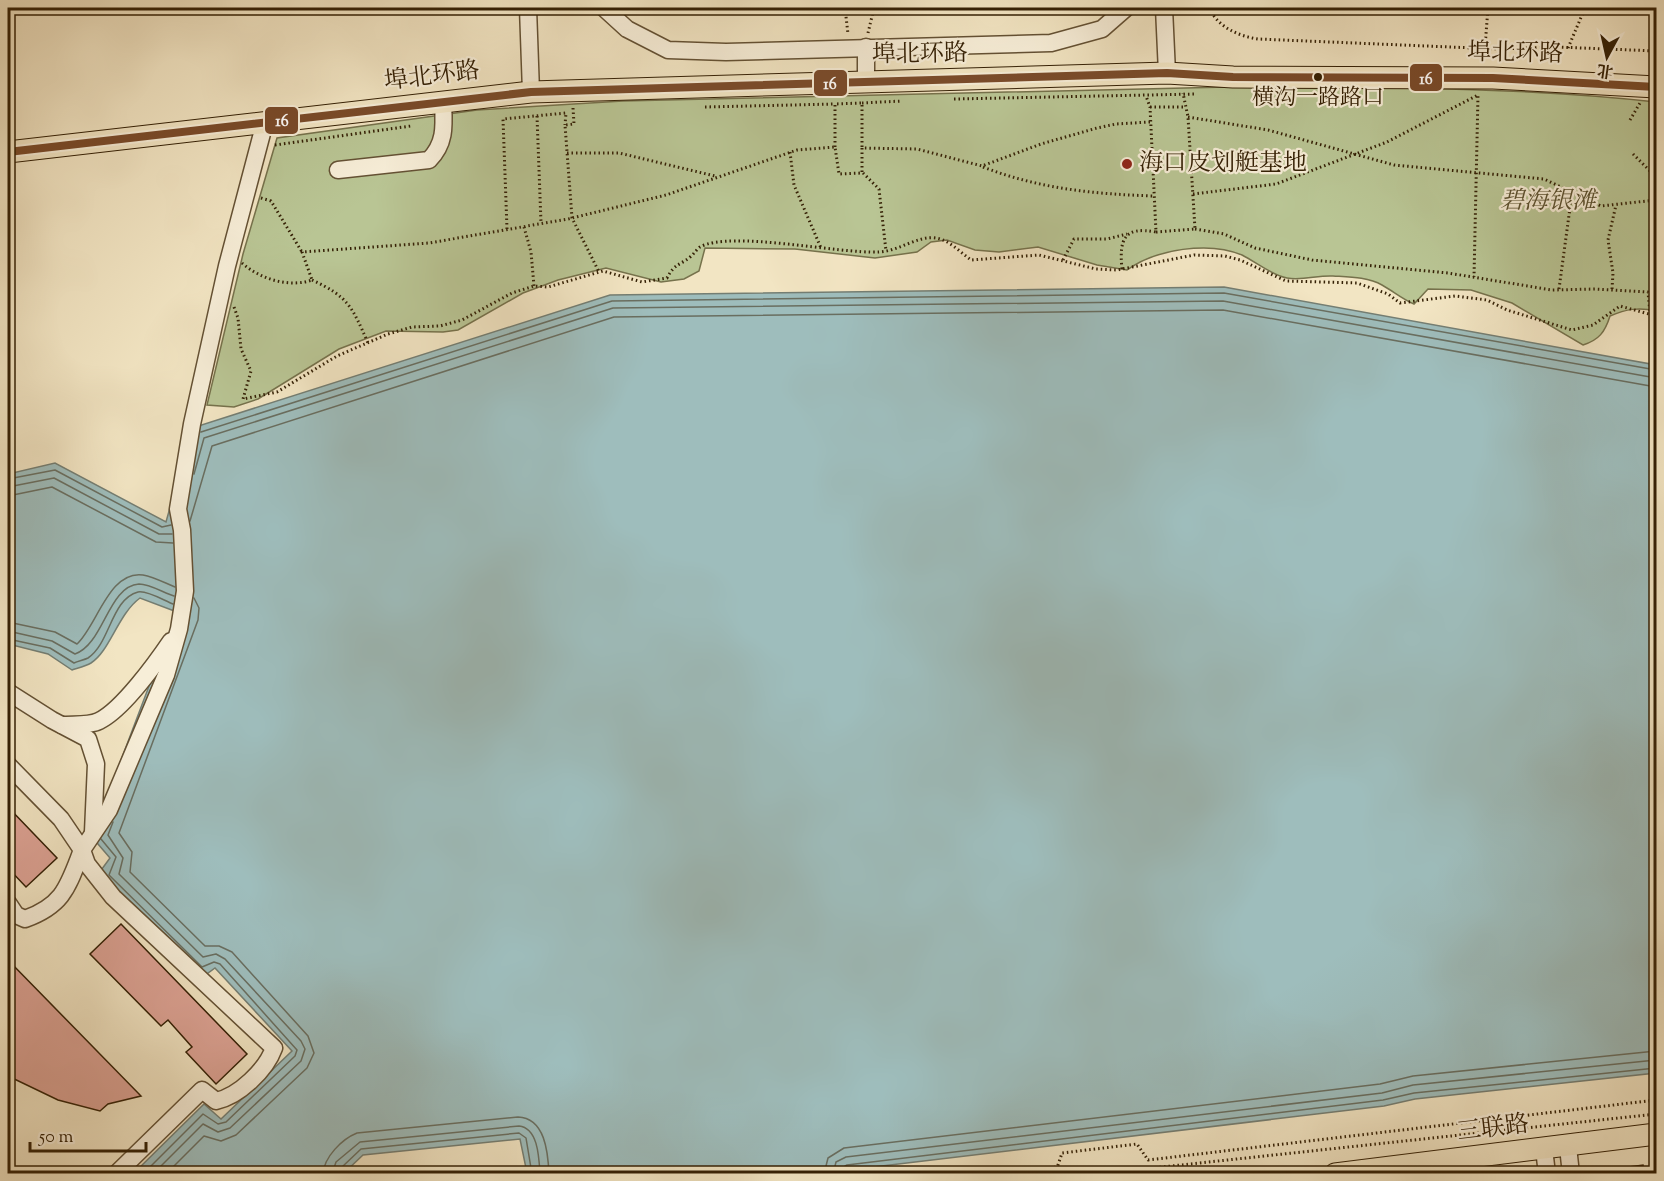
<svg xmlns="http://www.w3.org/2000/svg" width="1664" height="1181" viewBox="0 0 1664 1181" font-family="'Sorts Mill Goudy','Noto Serif SC',serif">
  <rect width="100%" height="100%" fill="#f2e5c3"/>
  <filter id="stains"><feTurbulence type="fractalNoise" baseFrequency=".00333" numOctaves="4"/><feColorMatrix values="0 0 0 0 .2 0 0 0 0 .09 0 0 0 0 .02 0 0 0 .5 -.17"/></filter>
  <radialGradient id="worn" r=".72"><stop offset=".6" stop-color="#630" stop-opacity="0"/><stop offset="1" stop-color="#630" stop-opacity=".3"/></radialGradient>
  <!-- green -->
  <path fill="#b9c594" stroke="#76724c" stroke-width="1.5" d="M1227 87C1370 88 1514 86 1656 102V311C1639 307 1626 309 1610 316 1605 332 1599 340 1583 345L1512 303 1471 290 1428 289 1414 304C1402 299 1393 291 1382 285 1368 277 1349 277 1333 276 1318 275 1302 281 1287 278 1271 275 1256 262 1242 255 1209 241 1156 249 1127 270L1097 265 1038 247 999 252 975 250 947 240 931 242 917 252 875 258 795 249 705 248 699 271 684 279 661 282 606 268 558 280 523 293 458 330 443 332 386 331 339 349 258 399 234 407 207 405 243 254 277 138 477 110 623 101Z"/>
  <!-- water -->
  <path fill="#9ebdbc" stroke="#747e73" stroke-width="1.5" d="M1224 287 1656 365V1073L1415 1099 1384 1106 823 1173H527L520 1139 363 1155 344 1173H134L204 1104 221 1119 292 1051 215 968 204 976 99 873 110 858 92 837 177 612 140 598C118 614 110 651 91 663 86 666 78 668 72 670L48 654 8 644V474L55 463 166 522 192 428 610 295Z"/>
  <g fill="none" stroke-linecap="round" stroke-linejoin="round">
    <!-- shore -->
    <g stroke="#696e60" stroke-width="1.5">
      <path d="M201 432 612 301 1224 293 1656 370"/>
      <path d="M194 474 204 438 613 308 1223 301 1656 378"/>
      <path d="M8 479 55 470 162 527 171 525"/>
      <path d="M8 487 54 478 159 534H172"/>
      <path d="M8 496 52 487 156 542 173 543"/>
      <path d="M190 521 212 446 614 317 1223 310 1656 387"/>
      <path d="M8 622 55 632 77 644C97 626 109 570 143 575 154 577 165 583 175 587"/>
      <path d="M8 631 52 641 75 654C104 644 108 586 139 584 150 584 164 593 174 596"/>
      <path d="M8 639 50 648 74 663C78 661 84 660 88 658 110 644 111 599 138 592 147 590 165 601 173 604"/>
      <path d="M113 822 108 835 123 858 119 874 203 957 216 954 225 959 301 1041 305 1049 301 1061 230 1128 218 1132 203 1124 153 1174"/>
      <path d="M101 839 116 857 109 875 202 967 214 962 220 964 297 1050 295 1056 226 1122 218 1124 203 1114 143 1174"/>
      <path d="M166 1174 204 1136 221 1141 236 1135 307 1068 314 1053 308 1036 232 952 219 946H205L130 872 132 852 119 833 198 620 199 608 194 598"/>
      <path d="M323 1174C324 1157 342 1139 357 1133L518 1117C545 1118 548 1152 549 1174"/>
      <path d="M332 1174 336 1162 360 1142 519 1126C538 1128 539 1157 540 1174"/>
      <path d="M340 1174 342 1167 361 1149 519 1133 526 1138 532 1174"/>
      <path d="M824 1174 828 1158 844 1148 1380 1084 1413 1076 1656 1051"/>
      <path d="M833 1174 836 1162 846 1157 1382 1093 1413 1085 1656 1060"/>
      <path d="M840 1174 842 1168 847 1165 1383 1100 1414 1093 1656 1068"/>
    </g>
  </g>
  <!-- building -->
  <g fill="#dca294" stroke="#342005" stroke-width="1.5">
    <path d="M8 807 57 858 26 887 8 868Z"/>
    <path d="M121 924 247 1054 216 1084 186 1052 192 1047 168 1020 161 1026 90 954Z"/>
    <path d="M8 960 141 1096 108 1104 100 1111 58 1100 8 1076Z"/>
    <path d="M1643 1165 1644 1174H1608L1607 1170Z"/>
  </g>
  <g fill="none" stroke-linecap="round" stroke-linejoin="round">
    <!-- minor casing -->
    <g stroke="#645134" stroke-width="19">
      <g id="minor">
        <path d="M528 8 531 92"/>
        <path d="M604 8 627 29 668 50 726 52 1051 43 1102 29 1126 8"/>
        <path d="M1164 8 1167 73"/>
        <path d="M866 82V47"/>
        <path d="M338 170 429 160C446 143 444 125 443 102"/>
        <path d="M8 692 52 720 88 739 96 764 93 832"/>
        <path d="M62 725C73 724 89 726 99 721 122 710 156 663 171 641"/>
        <path d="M8 765 61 819 82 850C68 886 64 905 25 919L16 915 8 903"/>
        <path d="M1568 1147 1571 1174"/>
        <path d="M1544 1149 1547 1174"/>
        <path d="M116 1174 202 1090 216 1101C239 1096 266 1070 274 1048L113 897 87 864 82 850 109 810 166 675 179 629 185 591 182 530 178 509 192 424 227 266 265 122"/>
      </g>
    </g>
    <!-- major casing -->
    <g stroke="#342005" stroke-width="23">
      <g id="major">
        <path d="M8 152 531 92 1167 73 1233 77 1493 78 1656 87"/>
        <path d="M1335 1174 1656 1134"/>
      </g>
    </g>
    <!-- path -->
    <g stroke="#342005" stroke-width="3" stroke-dasharray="1.5 3" stroke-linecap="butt">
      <path d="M845 8 848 34"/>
      <path d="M1209 8C1218 27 1238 36 1258 39L1499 49 1557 47 1656 51"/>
      <path d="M868 33 874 8"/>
      <path d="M1485 47 1488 8"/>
      <path d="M1568 48 1585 8"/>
      <path d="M954 99 1196 94"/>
      <path d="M862 103 902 101"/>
      <path d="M705 107 835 104"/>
      <path d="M1150 107H1185"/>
      <path d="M573 108 574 124 565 125 572 218 599 272"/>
      <path d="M537 116 541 223"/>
      <path d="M1188 117 1268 130 1394 165 1544 179 1601 206 1656 200"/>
      <path d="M1630 120 1640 103"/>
      <path d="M275 145 411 126"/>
      <path d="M835 147V104L862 103V148"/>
      <path d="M790 152 794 185 821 248"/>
      <path d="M567 153H619L715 176"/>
      <path d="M1633 154 1656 177"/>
      <path d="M983 167C1040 189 1094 194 1154 196"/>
      <path d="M863 173 879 189 886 251"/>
      <path d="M1193 194 1276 184 1387 142 1478 95 1474 277"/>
      <path d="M261 198 271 201 302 252"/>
      <path d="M524 227 531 252 534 286"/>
      <path d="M507 229 503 119 566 113 565 125"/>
      <path d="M1195 229 1224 234 1255 248 1312 260 1448 273 1552 290 1595 289 1648 292 1650 313"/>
      <path d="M1156 232 1195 229 1188 117 1183 93"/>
      <path d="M1063 260 1074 239H1107L1127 234"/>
      <path d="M242 263C260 279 289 288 312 280L302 252 429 243 568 219 666 195 797 150 835 147 839 174 862 173V148L917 149 982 166 1041 144 1097 128 1116 124 1150 122"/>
      <path d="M1122 269C1119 239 1124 226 1156 232L1150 107 1146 96"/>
      <path d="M312 280C349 297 352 307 368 343"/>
      <path d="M1559 289 1572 193"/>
      <path d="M1612 289 1613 273 1608 240 1616 205"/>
      <path d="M234 307 238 318 241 349 251 371 243 399 277 392 337 356 388 334 412 327 440 326 462 320 512 293 534 286 548 287 603 271 642 282 667 278C675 263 679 266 690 257 694 254 696 250 700 247 730 230 839 254 879 252 899 251 919 235 936 238 949 240 960 252 971 260L1039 255 1096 269 1117 270 1194 255 1225 256 1240 260 1286 281 1357 283 1388 294 1400 303 1455 296 1487 300 1507 310 1572 330 1593 325 1620 306 1656 316"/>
      <path d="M1000 1174 1058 1167"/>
      <path d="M1055 1174 1062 1153 1137 1144 1148 1160 1656 1100"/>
      <path d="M1097 1174 1656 1114"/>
    </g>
    <!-- minor -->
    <use href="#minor" stroke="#f7eed8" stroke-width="16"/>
    <!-- major -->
    <use href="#major" stroke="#f2e5c3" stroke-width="21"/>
    <!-- bus-1 casing -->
    <g stroke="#f7eed8" stroke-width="12">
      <path id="bus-1" d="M8 152 531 92 1167 73 1233 77 1493 78 1656 87"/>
    </g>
    <!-- bus-1 -->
    <use href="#bus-1" stroke="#7a4b2a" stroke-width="8"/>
  </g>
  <!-- markers -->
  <circle fill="#342005" stroke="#f7eed8" stroke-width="2" cx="1318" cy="77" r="5"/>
  <circle fill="#8f2418" stroke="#f7eed8" stroke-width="2" cx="1127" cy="164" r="6"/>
  <g text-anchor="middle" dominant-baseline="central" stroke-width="4.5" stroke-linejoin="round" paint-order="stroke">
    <!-- bus labels -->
    <g font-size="22" fill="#342005" stroke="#f7eed8">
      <text x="1318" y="99">横沟一路路口</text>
    </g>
    <!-- street labels -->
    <g font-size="24" fill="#342005" stroke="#f7eed8">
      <text transform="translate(1515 54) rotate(1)">埠北环路</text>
      <text transform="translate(920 55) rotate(-1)">埠北环路</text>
      <text transform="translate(432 77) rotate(-7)">埠北环路</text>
      <text transform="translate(1493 1129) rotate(-7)">三联路</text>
    </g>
    <!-- poi labels -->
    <g font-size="24" fill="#342005" stroke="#f7eed8" text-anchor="start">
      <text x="1139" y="164">海口皮划艇基地</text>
    </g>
    <!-- park labels -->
    <g font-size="24" font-style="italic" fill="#5c5230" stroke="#f7eed8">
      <text x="1548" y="202">碧海银滩</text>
    </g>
  </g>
  <g stroke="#f7eed8" stroke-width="2">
    <rect x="1409" y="63" width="34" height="29" rx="6" fill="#7a4b2a"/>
    <rect x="813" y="69" width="35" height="28" rx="6" fill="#7a4b2a"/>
    <rect x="264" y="106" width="35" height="29" rx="6" fill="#7a4b2a"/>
  </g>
  <g font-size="16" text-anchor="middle" font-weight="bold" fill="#fff">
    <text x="1426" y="84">16</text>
    <text x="830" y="89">16</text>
    <text x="282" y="126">16</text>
  </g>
  <!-- margin -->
  <rect width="1664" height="1181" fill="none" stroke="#f2e5c3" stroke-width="30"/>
  <rect x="9" y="9" width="1646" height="1163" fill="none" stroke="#342005" stroke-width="3"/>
  <rect x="15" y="15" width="1634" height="1151" fill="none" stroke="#342005" stroke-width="1.5"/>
  <!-- north arrow -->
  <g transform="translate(1607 57) rotate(188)" stroke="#f7eed8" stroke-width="4.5" paint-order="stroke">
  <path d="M0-4.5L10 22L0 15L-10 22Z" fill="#342005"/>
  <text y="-9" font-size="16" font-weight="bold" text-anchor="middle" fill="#342005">北</text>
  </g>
  <!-- scale -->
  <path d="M30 1142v9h116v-9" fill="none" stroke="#342005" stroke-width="3"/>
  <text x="39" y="1142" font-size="18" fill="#342005" stroke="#f7eed8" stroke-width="4.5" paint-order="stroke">50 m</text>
  <rect width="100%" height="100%" filter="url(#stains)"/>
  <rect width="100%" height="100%" fill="url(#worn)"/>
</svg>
